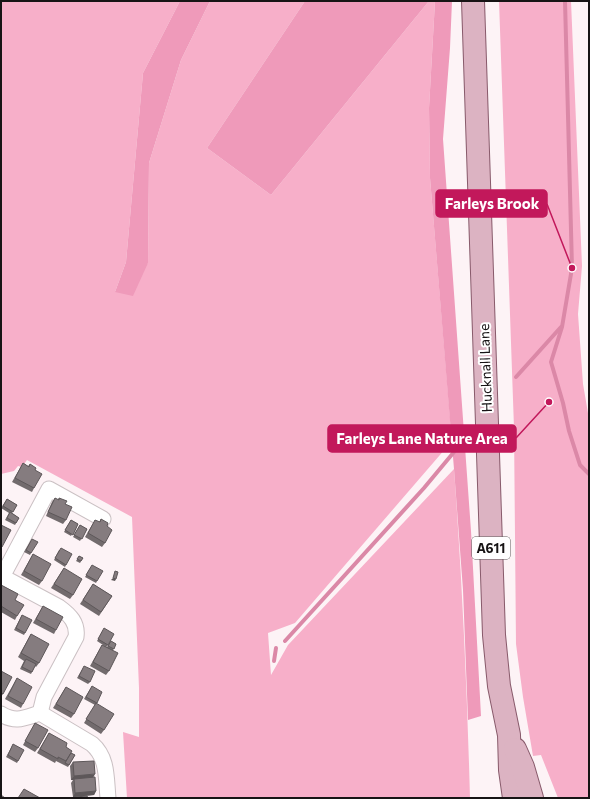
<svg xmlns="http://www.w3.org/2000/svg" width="590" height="799" viewBox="0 0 590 799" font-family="Commissioner,sans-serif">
  <rect width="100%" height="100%" fill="#fdf3f6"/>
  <!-- green -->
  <g fill="#f7afc9">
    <path d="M1 1H180L143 73 126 262 115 292 148 263 149 163 181 60 210 1H305L207 148 271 195 429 1H435L429 108 430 178 452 441 295 623 268 633 271 675 288 645 454 469C462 578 467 688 470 798H127L123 732 139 737V688L132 517 27 460 22 467 18 466 14 471 1 474Z"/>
    <path d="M499 1H571L582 266 578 314 583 384 589 419V798H558L541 755 533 756 523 697 516 644 514 428Z"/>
  </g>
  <!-- forest -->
  <g fill="#ef9aba">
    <path d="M180 1H210L181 60 149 163 148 263 133 296 115 292 126 262 143 73Z"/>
    <path d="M305 1H429L271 195 207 148Z"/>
    <path d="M435 1H452L450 48 443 139 471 531 481 716 468 720 463 590 454 469 430 178 429 108Z"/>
  </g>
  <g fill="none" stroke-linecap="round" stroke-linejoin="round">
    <!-- stream -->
    <g stroke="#db88a7" stroke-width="4">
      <path d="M565 1 572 268 562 327 551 362 563 403 569 431 580 465 589 474"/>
      <path d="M516 377 561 327"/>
      <path d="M285 641 424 488 459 446"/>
      <path d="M274 661 276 648"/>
    </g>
    <!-- minor casing -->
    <g stroke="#cac0c3" stroke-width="17">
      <g id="minor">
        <path d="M1 576 59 607C70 615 78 623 76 637L44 697 40 713"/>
        <path d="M2 577 49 489 103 519"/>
        <path d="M40 713 92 744C108 758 106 778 108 798"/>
        <path d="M1 714C16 723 24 718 40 713"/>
      </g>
    </g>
    <!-- primary casing -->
    <g stroke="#885a6b" stroke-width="24">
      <g id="primary">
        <path d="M473 1 494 635 499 686 509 735 510 770 514 798"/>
        <path d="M515 749 523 767 532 798"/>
      </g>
    </g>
    <!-- minor -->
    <use href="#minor" stroke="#fff" stroke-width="15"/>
    <!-- primary -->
    <use href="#primary" stroke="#dcb3c2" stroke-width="22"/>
  </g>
  <!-- wall -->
  <g fill="#726b6d">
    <path d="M23 463 28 466 30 464 35 470 34 488 32 492 12 482Z"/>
    <path d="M55 498 58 500 59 498 65 504 66 520 63 524 46 516 52 502Z"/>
    <path d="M7 499 17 505 12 513 19 518 15 525 5 520 9 513 1 508Z"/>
    <path d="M101 519 107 526 105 543 102 547 85 537 95 520 99 522Z"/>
    <path d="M71 520 78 524 71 536 64 532Z"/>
    <path d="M80 525 87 529 80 541 73 537Z"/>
    <path d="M31 541V553L30 555 24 552Z"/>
    <path d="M59 550 66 565 65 567 54 560Z"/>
    <path d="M33 554 42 581 39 585 21 575Z"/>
    <path d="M79 556 83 558 80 563 76 561Z"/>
    <path d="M91 567 97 581 96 583 85 577Z"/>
    <path d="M64 568 73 595 70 599 51 588Z"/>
    <path d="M93 584 112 596 99 616 80 604Z"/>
    <path d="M1 585 17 616 15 620 1 612Z"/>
    <path d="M43 606 56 630 54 634 33 623Z"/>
    <path d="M22 615 25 633 24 635 14 630Z"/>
    <path d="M103 630 108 645 106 647 97 641Z"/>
    <path d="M31 634 39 663 36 667 35 666 31 674 20 669 24 661 18 657Z"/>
    <path d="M111 641 116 644 113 650 109 671 106 675 90 666 102 645 107 647Z"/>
    <path d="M83 668 90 682 88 684 77 678Z"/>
    <path d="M1 671 3 694 1 697Z"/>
    <path d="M17 678 23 704 21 708 5 699Z"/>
    <path d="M92 686 104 730 101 734 84 723 95 705 84 699Z"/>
    <path d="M66 687 74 714 71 718 53 708Z"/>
    <path d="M35 723 38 748 35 752 23 745Z"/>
    <path d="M49 733 66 747 71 753 75 755 68 767 56 761 55 763 37 753Z"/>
    <path d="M12 746 18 761 17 763 6 757Z"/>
    <path d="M73 762 93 777 96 791 94 795 73 797 71 783 73 780H71L70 766Z"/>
  </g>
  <!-- shaded-wall -->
  <g fill="#5d5759">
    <path d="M113 578 116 579 115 581 111 580Z"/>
    <path d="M95 774 93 778 74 779 73 780H71L74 776Z"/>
    <path d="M96 791 94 795 73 797 75 793Z"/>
  </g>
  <!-- building -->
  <g fill="#857c7f" stroke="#5d5759">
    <path d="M23 463 29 467 30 464 36 468 35 470 42 474 34 488 15 478Z"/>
    <path d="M55 498 59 500V498L67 501 65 504 72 507 66 520 48 512Z"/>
    <path d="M7 499 17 505 13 512 3 506Z"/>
    <path d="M10 512 19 518 16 523 7 518Z"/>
    <path d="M101 519 108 523 107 526 112 530 105 543 88 533 95 520 100 522Z"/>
    <path d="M71 520 78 524 73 535 65 530Z"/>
    <path d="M1 525 11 530 2 547 1 546Z"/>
    <path d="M80 525 87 529 82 539 74 535Z"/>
    <path d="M32 539 38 542 31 553 26 550Z"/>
    <path d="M61 548 72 554 66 565 55 558Z"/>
    <path d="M33 554 51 564 42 581 24 571Z"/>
    <path d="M79 556 83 558 81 561 77 559Z"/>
    <path d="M92 565 103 571 97 581 86 575Z"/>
    <path d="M64 568 82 579 73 595 54 584Z"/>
    <path d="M115 571 118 572 116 579 113 578Z"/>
    <path d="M93 584 112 596 101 612 83 600Z"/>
    <path d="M1 585 18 594 15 600 24 605 17 616 1 606Z"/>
    <path d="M43 606 63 617 56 630 36 619Z"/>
    <path d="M22 615 32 620 25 633 16 628Z"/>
    <path d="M104 628 114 634 108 645 98 639Z"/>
    <path d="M31 634 49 644 39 663 21 653Z"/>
    <path d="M111 641 116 644 114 649 108 646Z"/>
    <path d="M102 645 118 653 109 671 93 662Z"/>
    <path d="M26 659 36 664 32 672 22 667Z"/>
    <path d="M84 666 95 671 90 682 79 676Z"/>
    <path d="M1 671 12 677 3 694 1 692Z"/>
    <path d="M17 678 32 687 23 704 8 696Z"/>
    <path d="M92 686 102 692 97 703 86 697Z"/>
    <path d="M66 687 83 697 74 714 56 704Z"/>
    <path d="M96 703 114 714 104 730 86 719Z"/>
    <path d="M35 723 48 730 38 748 25 741Z"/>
    <path d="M49 733 67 743 66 747 72 751 66 761 58 757V759L40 749Z"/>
    <path d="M13 744 24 750 18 761 8 755Z"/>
    <path d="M71 753 75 755 69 765 65 763Z"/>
    <path d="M94 761 95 774 74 776 73 762Z"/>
    <path d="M95 777 96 791 75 793 74 779Z"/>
    <path d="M24 789 40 798H18Z"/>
    <path d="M1 795 5 798H1Z"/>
    <path d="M87 796 88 798H75V797Z"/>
  </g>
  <g text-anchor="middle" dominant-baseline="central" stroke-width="4" stroke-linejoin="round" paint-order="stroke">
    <!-- shield labels -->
    <rect fill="#fff" stroke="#5d5a5b" stroke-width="1" x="472" y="537" width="38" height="22" rx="3"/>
    <g font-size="13" font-weight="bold" fill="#171415">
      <text x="491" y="548">A611</text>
    </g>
    <!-- street labels -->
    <g font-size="14" fill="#171415" stroke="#fff">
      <text transform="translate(485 368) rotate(-92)">Hucknall Lane</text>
    </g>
  </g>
  <!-- callouts -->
  <path fill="none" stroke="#c2185b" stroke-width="1.5" d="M572 268L547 204M549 402L516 438"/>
  <g fill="#c2185b" stroke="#fff" stroke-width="1.5">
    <circle cx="572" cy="268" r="4"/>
    <circle cx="549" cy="402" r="4"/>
  </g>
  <g fill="#c2185b" stroke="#c2185b" stroke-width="1.5">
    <rect x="436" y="190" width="111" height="27" rx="4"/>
    <rect x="328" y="425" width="188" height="27" rx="4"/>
  </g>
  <g font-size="15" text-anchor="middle" font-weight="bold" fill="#fff">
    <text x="492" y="209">Farleys Brook</text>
    <text x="422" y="444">Farleys Lane Nature Area</text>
  </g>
  <!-- border -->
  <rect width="590" height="799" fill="none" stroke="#171415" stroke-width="4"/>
</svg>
